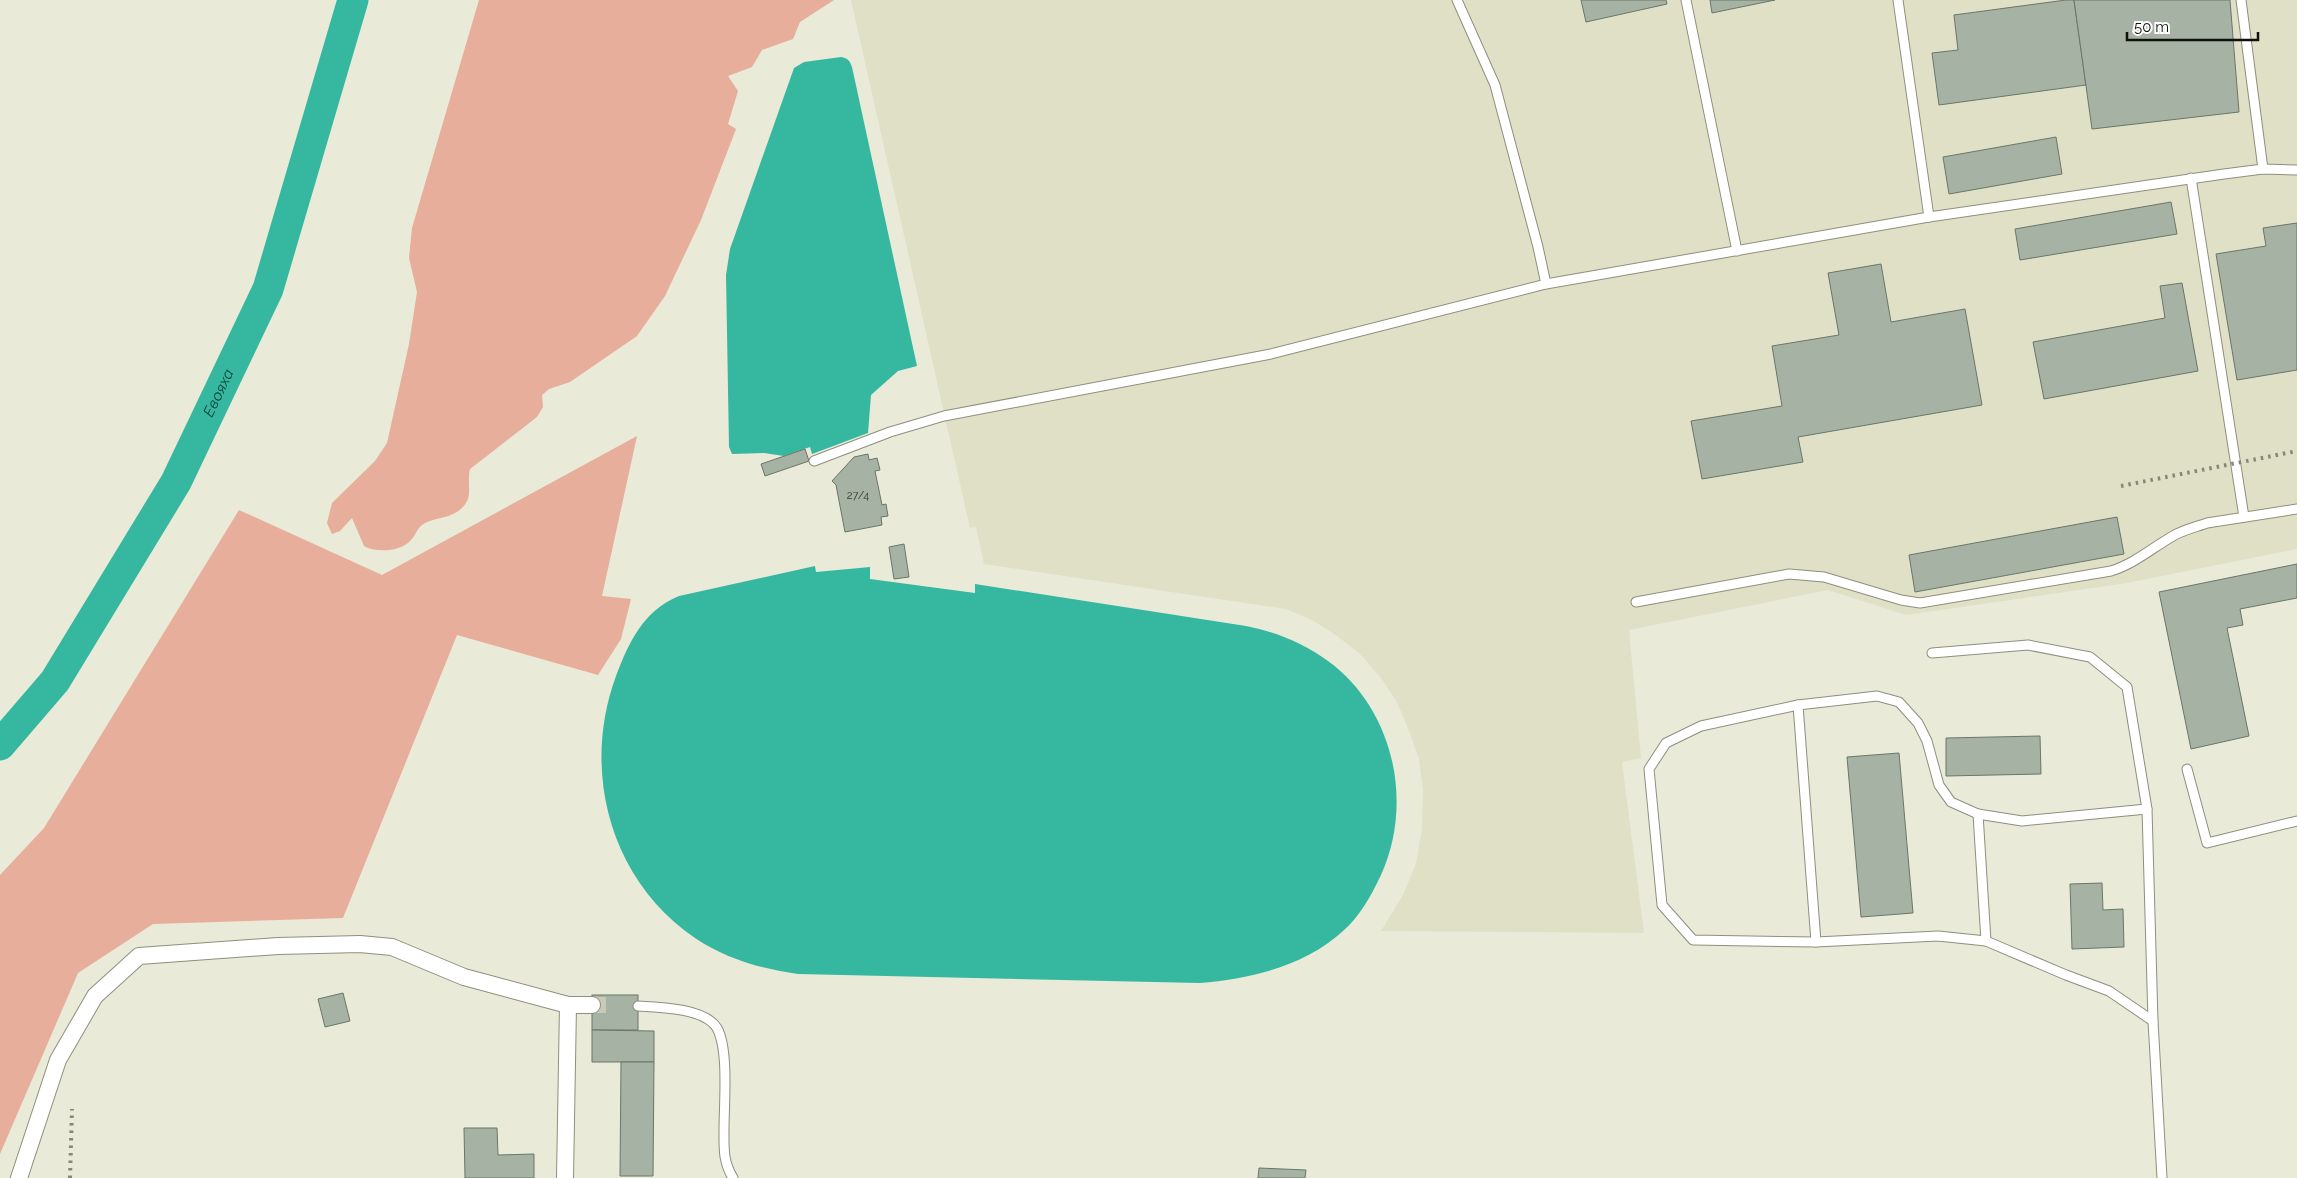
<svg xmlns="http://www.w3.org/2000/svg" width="2297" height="1178" viewBox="0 0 2297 1178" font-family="Raleway,sans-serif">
  <rect width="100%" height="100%" fill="#e9ead8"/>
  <!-- built -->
  <path fill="#dfe0c6" d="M851 0H2297V549L2127 583 1906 615 1828 590 1629 630 1641 758 1622 762 1644 933 1381 931 1403 895 1416 864 1422 829 1423 791 1419 759 1408 728 1397 702 1381 678 1360 654 1336 635 1312 620 1286 609 984 564 976 527 970 528Z"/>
  <!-- green -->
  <g fill="#e6ae9b">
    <path d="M479 0H834L800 22 793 39 762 50 752 67 728 76 738 91 728 124 736 129 701 220 665 296 637 336 570 382 549 389 542 395 543 407 537 417 470 469C467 481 472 494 466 503 455 519 440 516 425 523 416 528 417 534 411 540 401 552 376 553 364 546L352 518 340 531 332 534 327 523 332 503 375 461 387 443 409 344 417 292 409 258 412 228Z"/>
    <path d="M637 436 602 596 631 599 621 639 598 675 457 635 343 918 153 924 78 973 0 1154V875L44 828 239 510 382 575Z"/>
  </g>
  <!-- water -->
  <g fill="#36b8a0">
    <path d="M841 57C848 58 850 61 852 67L917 366 898 371 871 395 868 433 812 454 810 447 784 456 764 453 732 454 729 447 726 275 730 249 794 68 804 62Z"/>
    <path d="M815 566 816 572 870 567V579L975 593V584L1246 626C1276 632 1303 643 1328 661 1394 709 1414 803 1381 875 1371 896 1360 916 1343 931 1305 966 1250 979 1200 983L798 974C762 969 726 959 695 938 610 880 581 771 616 676 629 642 643 611 679 596Z"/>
  </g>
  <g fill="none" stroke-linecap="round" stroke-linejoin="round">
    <!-- river -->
    <path stroke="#36b8a0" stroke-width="31" id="s1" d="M0 745 55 681 176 482 268 289 353 0"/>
  </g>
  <!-- building -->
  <g fill="#a5b2a4" stroke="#6a7669">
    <path d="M1581 0H1666L1667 4 1586 22Z"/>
    <path d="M1710 0H1775L1712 13Z"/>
    <path d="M2066 0H2074L2086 85 1939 105 1932 53 1958 50 1954 15Z"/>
    <path d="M2074 0H2230L2239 112 2092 129Z"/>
    <path d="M2056 137 2062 174 1949 194 1943 157Z"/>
    <path d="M2171 202 2177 234 2020 260 2015 229Z"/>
    <path d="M2297 223V370L2237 380 2216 254 2266 246 2263 228Z"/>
    <path d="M1881 264 1891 322 1965 309 1982 405 1798 437 1803 462 1702 479 1691 421 1782 406 1772 346 1839 335 1828 273Z"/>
    <path d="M2182 283 2198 371 2044 399 2033 342 2165 318 2160 286Z"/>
    <path d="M805 449 809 461 765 476 761 464Z"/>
    <path d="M868 454 869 460 877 458 880 470 875 471 882 505 886 504 888 516 881 517 882 525 845 532 836 485 832 481 854 457Z"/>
    <path d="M2117 517 2124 554 1915 592 1909 555Z"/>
    <path d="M904 544 909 577 894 579 889 547Z"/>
    <path d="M2297 564V598L2240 609 2243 625 2227 628 2249 736 2191 749 2159 592Z"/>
    <path d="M2040 736 2041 774 1946 776V738Z"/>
    <path d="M1899 753 1913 913 1861 917 1847 757Z"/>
    <path d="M2102 883 2103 910 2123 909 2124 947 2072 949 2070 884Z"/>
    <path d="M343 993 350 1021 325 1027 318 999Z"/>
    <rect x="592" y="995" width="46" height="35"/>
    <path d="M592 1030 654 1031V1062H592Z"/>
    <path d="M621 1062H654L653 1176H620Z"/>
    <path d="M464 1128H497L498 1155 534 1154V1178H465Z"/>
    <path d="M1259 1168 1306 1170 1305 1178H1258Z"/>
  </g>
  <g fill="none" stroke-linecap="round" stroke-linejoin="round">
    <!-- street-tunnel -->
    <path stroke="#c9c9b9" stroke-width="16" stroke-dasharray="16 8" stroke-linecap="butt" d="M592 1005H606"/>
    <!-- lane casing -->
    <g stroke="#8e8f7e" stroke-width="11">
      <g id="lane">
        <path d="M1686 0 1737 251"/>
        <path d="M1898 0 1929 217"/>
        <path d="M2241 0 2263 169"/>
        <path d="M2191 178 2244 517"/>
        <path d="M1546 284 1929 217 2224 174 2263 169 2297 170"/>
        <path d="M814 461 890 432 944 416 1271 354 1546 284 1538 247 1495 85 1457 0"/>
        <path d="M1636 602 1789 574 1824 577 1901 600 1920 603 2111 571C2134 564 2152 548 2173 536 2183 530 2196 527 2207 523L2297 509"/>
        <path d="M1932 653 2028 645 2090 657 2127 687 2147 809 2153 1021 2162 1178"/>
        <path d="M1798 705 1816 942"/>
        <path d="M2187 769 2207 843 2297 821"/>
        <path d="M2147 809 2022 821 1978 814 1951 802 1939 785 1927 741 1918 723 1899 702 1877 696 1798 705 1701 726 1666 743 1649 769 1662 905 1693 940 1816 942 1938 936 1986 941 2066 975 2109 991 2153 1021"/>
        <path d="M1978 814 1986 941"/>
        <path d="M638 1006C658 1007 705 1008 717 1028 729 1050 724 1103 724 1130 724 1148 723 1162 733 1178"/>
      </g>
    </g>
    <!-- street casing -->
    <g stroke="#8e8f7e" stroke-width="18">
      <g id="street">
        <path d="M19 1178 58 1060 95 996 139 956 278 946 360 944 392 947 464 977 568 1005H592"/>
        <path d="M565 1178 568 1005"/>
      </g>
    </g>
    <!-- lane -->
    <use href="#lane" stroke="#fff" stroke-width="9"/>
    <!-- street -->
    <use href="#street" stroke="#fff" stroke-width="16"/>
    <!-- rail -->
    <g stroke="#86877a" stroke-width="4" stroke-dasharray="2.5 5" stroke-linecap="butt">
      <path d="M2121 486 2297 451"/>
      <path d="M70 1178 72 1109"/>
    </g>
  </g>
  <g text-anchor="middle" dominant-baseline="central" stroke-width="4" stroke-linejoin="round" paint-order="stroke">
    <!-- number labels -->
    <g font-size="11" fill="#363931">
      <text x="858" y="495">27/4</text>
    </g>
    <!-- water labels -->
    <g font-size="15" font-style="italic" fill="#0a4238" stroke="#fff">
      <text stroke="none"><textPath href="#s1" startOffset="416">Евояха</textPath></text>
    </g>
  </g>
  <!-- scale -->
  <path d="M2127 32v8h131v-8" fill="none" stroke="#11110b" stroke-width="2.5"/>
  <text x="2134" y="32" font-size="15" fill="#11110b" stroke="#ffffff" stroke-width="4" paint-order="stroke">50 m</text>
</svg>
